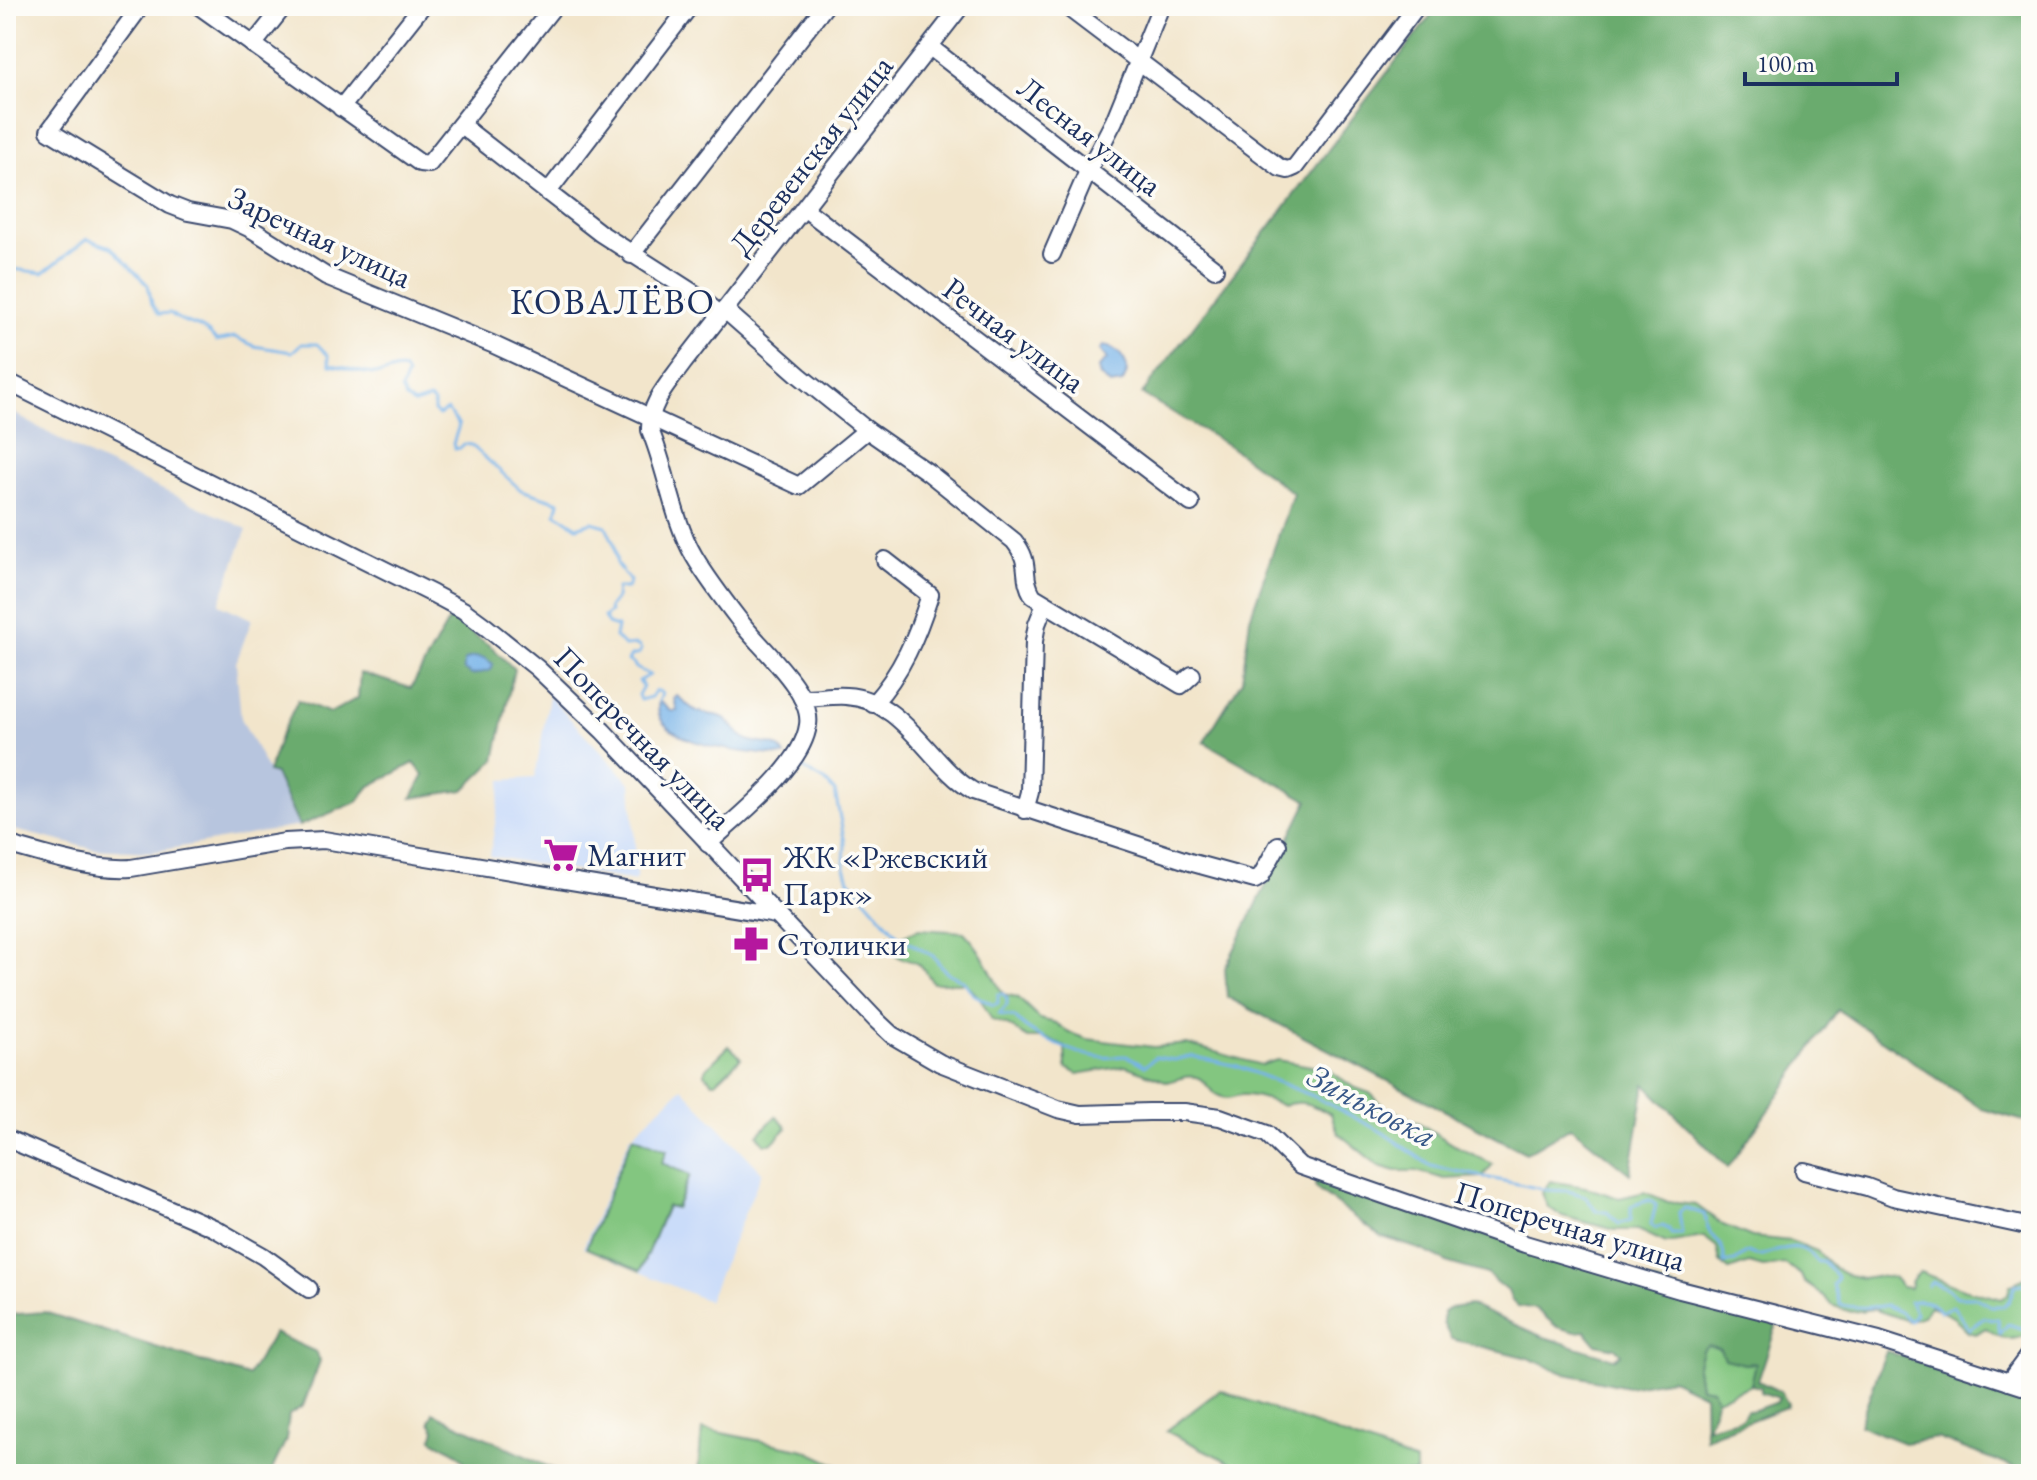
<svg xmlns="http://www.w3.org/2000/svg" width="2037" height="1480" viewBox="0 0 2037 1480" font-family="'EB Garamond',serif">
  <rect width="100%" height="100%" fill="#fdfcf7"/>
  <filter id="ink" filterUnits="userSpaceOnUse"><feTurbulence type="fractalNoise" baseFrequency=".0125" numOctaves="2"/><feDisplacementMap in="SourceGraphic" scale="16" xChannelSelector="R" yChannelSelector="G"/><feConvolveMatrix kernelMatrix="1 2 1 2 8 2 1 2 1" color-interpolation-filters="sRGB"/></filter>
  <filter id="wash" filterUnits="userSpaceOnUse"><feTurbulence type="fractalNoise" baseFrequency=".006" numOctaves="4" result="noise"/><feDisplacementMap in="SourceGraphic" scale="32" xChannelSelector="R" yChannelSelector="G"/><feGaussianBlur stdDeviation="1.8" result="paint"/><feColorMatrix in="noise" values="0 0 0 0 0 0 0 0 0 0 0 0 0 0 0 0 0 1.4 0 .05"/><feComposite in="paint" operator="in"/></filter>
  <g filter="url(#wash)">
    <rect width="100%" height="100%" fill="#f2e5cb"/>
    <!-- built -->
    <g fill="#cadcf9">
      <path d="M549 696 631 784 637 877 634 881 490 856 502 780 535 778Z"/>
      <path d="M682 1088 762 1172 708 1301 583 1248 630 1137Z"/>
    </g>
    <!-- industrial -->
    <path fill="#b7c5de" d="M6 406 22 418 90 456 247 529 219 604 252 619 236 663 241 718 268 771 275 774 299 826 152 852 93 849 6 828Z"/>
    <!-- green -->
    <g fill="#83c680" stroke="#4f7a6f" stroke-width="2">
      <path d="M919 929 964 932C984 952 989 971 1003 994L1017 997 1040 1019 1056 1023 1070 1033 1087 1039 1154 1047 1187 1044 1261 1065 1277 1060 1328 1069 1353 1087 1370 1093 1383 1106 1419 1123 1456 1146 1493 1164 1482 1177 1445 1179 1416 1171H1396L1379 1166 1338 1133 1331 1114C1314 1106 1302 1098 1283 1106 1272 1101 1253 1094 1241 1095 1240 1095 1230 1098 1228 1098 1198 1095 1215 1064 1168 1082L1126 1066 1077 1074 1066 1068 1065 1047 1045 1038H1028L1007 1025 992 1020 980 998 965 983H933C928 975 923 966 914 962 903 958 898 960 890 950L899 937Z"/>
      <path d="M729 1046 741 1058 716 1082H712L705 1074V1070Z"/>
      <path d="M776 1116 787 1128 771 1144H765L758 1135Z"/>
      <path d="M633 1136 667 1150 662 1163 690 1175 676 1208 667 1206 640 1271 586 1248Z"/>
      <path d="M1550 1181 1585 1187 1619 1198 1645 1192 1668 1202 1696 1205 1723 1225 1752 1237 1791 1241 1817 1251 1834 1268 1845 1274 1862 1278 1875 1276 1894 1278 1902 1287 1910 1288 1912 1280 1920 1272 1963 1289 2002 1299 2008 1294 2010 1285 2031 1275 2029 1316 2025 1335C2008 1343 2000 1338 1986 1328L1975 1334 1968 1332 1953 1317 1930 1306 1923 1316 1908 1321 1873 1309 1851 1312 1831 1305 1824 1296 1804 1282 1801 1275 1785 1264 1763 1267 1749 1263 1729 1270 1720 1262 1717 1247 1704 1237 1666 1243 1638 1230H1615L1562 1216 1548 1207 1542 1193Z"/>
      <path d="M1708 1345 1720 1349 1725 1359 1745 1364 1757 1363 1751 1385 1717 1399 1712 1389 1700 1387 1697 1368 1702 1349Z"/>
      <path d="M1220 1390 1416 1462V1474H1253L1166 1431Z"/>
      <path d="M702 1429 805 1450 856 1474H698Z"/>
    </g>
    <!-- forest -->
    <g fill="#6aab6e" stroke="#426d66" stroke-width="2" fill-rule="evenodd">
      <path d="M1438 6H2031V1123L1982 1109 1838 1010 1728 1168 1645 1084 1630 1174 1571 1127 1526 1153 1227 997 1225 968 1308 801 1204 742 1242 680 1250 618 1293 493 1229 446 1142 394Z"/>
      <path d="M450 618 493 648 514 669 495 760 464 790 412 798 424 775 414 763 370 786 357 802 299 826 275 774 268 772 280 737 298 700 330 713 358 698 360 673 411 688Z"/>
      <path d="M1316 1180 1329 1181 1773 1319 1776 1327 1758 1381 1781 1392 1788 1404 1786 1407 1705 1438 1704 1395 1671 1379 1628 1387 1566 1374 1528 1358 1451 1339 1443 1323V1312L1451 1308 1470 1305 1541 1336 1614 1359 1621 1354 1615 1348 1596 1344 1585 1331 1575 1332 1557 1327 1536 1309 1518 1306 1511 1299 1508 1291 1487 1274 1449 1263 1422 1250 1380 1236 1315 1188ZM1708 1345 1720 1349 1724 1359 1745 1364 1756 1363 1751 1385 1761 1387V1392L1779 1398 1777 1402 1752 1411 1747 1410 1742 1418 1707 1427 1717 1399 1712 1389 1700 1387 1697 1368 1702 1350Z"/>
      <path d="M44 1312 248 1376 274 1333 316 1352 320 1361 303 1406 289 1415 286 1440 270 1474H6V1315Z"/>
      <path d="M1886 1351 2031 1398V1474L1937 1438 1904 1443 1859 1425Z"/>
      <path d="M433 1413 562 1473 563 1474H463L466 1466C459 1448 445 1450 432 1439L435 1430 430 1422Z"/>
    </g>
    <!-- water -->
    <g fill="#77b3e9" stroke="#4971a4" stroke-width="2">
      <path d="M1103 346C1121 348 1134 367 1122 383L1110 385 1100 376 1098 368 1107 359 1100 350Z"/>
      <path d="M472 657 484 658 493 664 491 670 472 675 464 670V661Z"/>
      <path d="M677 696C686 702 690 710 703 713 710 715 716 714 722 717 732 722 736 734 746 739 761 747 776 738 785 756 757 754 647 747 659 701L671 711H677L674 698Z"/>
    </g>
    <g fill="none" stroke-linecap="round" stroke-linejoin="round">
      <!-- stream -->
      <g stroke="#77b3e9" stroke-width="3">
        <path d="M6 268 43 273 87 239 111 247 148 285 152 304 159 314 170 313C186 328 200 319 216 341L235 337 254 346 292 352 301 344H317L328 355 330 365C348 367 362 375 380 374 390 373 394 367 404 370L407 375 401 390 406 399 414 404 430 399 434 403V411L439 415 447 410 459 425 453 444 455 449 460 448 464 444 471 445 521 490 559 502 556 513 577 527 592 522 606 526 614 544 617 565 630 581 627 588H617L616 599 609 608 610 612 604 617 608 624 617 627 615 637 624 646 637 645 641 649 639 654 631 656 628 661 634 664 636 668 650 675 639 681 643 686 638 695 640 700 651 697 655 691H659L662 694 659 701"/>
        <path d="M797 765 825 781 835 792 845 844 844 864 849 880 899 937 933 956 947 973 963 980 973 994 993 1005 998 1003V994H1003L1007 998V1005L999 1014 1015 1017C1029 1036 1075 1054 1099 1057 1125 1060 1118 1048 1145 1066L1155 1057 1174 1060 1191 1056 1237 1066 1313 1096 1382 1132 1431 1166 1547 1190 1568 1191 1585 1196 1596 1211H1606L1619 1224 1631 1220V1206L1649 1200 1656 1205 1651 1224 1656 1228 1662 1226 1669 1229 1671 1234H1682L1679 1212 1685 1208 1704 1214C1706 1220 1707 1228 1711 1233 1720 1244 1725 1248 1724 1263L1735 1261 1748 1252C1770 1266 1791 1228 1818 1262L1823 1261 1838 1278 1833 1285 1840 1304C1848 1308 1876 1308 1886 1305L1900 1312 1910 1321 1916 1313 1910 1302C1923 1299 1933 1301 1940 1312L1953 1306 1969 1329 1984 1318 1998 1319 2000 1334 2008 1324 2023 1329 2031 1318"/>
        <path d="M1928 1286 1932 1282 1947 1288 1957 1297H1974L1991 1306H2004L2009 1301 2015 1285 2024 1284 2031 1280"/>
      </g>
    </g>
  </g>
  <g filter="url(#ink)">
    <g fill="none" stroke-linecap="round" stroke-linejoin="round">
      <!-- minor casing -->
      <g stroke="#3b4a6e" stroke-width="20">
        <g id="minor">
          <path d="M141 6 49 131 170 205 188 212 232 220 253 230 326 276 492 344 799 486 867 430"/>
          <path d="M199 6 420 163 429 164 554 6"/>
          <path d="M1066 6 1280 168 1288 170 1295 167 1417 6"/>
          <path d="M253 45 284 6"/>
          <path d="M930 47 1215 269"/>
          <path d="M341 108 422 6"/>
          <path d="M461 125 600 233 695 294 721 315"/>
          <path d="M548 192 690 6"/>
          <path d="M805 209 1191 503"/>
          <path d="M1052 254 1088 171 1114 121 1161 6"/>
          <path d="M631 255 825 6"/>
          <path d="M725 310 800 376 867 430 929 473 1014 541C1033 565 1020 574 1033 596L1181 685 1192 675"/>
          <path d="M6 381 433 594 463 610 486 627 537 668 603 731 876 1020 892 1035 940 1063 1058 1109 1080 1114 1149 1112H1184L1220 1117 1267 1134 1300 1166 1525 1244 1680 1290 1879 1340 2031 1389"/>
          <path d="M802 698C817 698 832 695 846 696 904 699 929 765 973 791L1193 863 1255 880 1261 876 1278 845"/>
          <path d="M873 704C902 672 917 636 930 595L885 560"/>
          <path d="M1025 810 1030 792 1034 641 1037 624 1045 604"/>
          <path d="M6 844C47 855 88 870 131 868L285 842 324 840 776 915"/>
          <path d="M708 844C738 816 803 766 808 725 813 693 762 649 743 625 726 603 708 580 694 556 672 518 667 470 650 430 649 403 669 383 684 362L961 6"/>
          <path d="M6 1138 214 1228 263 1256 309 1289"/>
          <path d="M1804 1171 1867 1187 1893 1197 2031 1227"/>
          <path d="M2009 1382 2031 1352"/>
        </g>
      </g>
      <!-- minor -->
      <use href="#minor" stroke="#fff" stroke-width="16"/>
    </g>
  </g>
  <!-- icons -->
  <defs>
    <g id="supermarket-bare" transform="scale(2.76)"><path d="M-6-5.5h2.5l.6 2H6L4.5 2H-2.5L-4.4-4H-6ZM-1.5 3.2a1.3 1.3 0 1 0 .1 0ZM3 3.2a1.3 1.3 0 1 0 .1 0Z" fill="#b5179e" stroke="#fdfcf7" stroke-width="2.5" paint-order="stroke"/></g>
    <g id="bus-bare" transform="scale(2.76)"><path d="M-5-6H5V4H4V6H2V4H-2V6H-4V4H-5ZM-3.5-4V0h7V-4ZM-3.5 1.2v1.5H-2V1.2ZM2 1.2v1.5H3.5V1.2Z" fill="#b5179e" stroke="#fdfcf7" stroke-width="2.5" paint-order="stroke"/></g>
    <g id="pharmacy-bare" transform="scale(2.76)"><path d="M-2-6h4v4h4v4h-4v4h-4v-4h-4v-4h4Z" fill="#b5179e" stroke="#fdfcf7" stroke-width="2.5" paint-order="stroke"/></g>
  </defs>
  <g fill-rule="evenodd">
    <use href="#supermarket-bare" x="561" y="855"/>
    <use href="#bus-bare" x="757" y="875"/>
    <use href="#pharmacy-bare" x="751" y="944"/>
  </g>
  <g text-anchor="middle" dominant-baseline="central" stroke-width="7" stroke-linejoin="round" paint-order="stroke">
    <!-- street labels -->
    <g font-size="32" fill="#1b2f5e" stroke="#fdfcf7">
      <text transform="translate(1090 136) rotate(38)">Лесная улица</text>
      <text transform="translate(811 155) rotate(-52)">Деревенская улица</text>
      <text transform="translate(320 237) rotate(25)">Заречная улица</text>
      <text transform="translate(1014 335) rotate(37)">Речная улица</text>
      <text transform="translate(643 738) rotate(46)">Поперечная улица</text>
      <text transform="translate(1570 1226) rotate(17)">Поперечная улица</text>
    </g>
    <!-- poi labels -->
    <g font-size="32" fill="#1b2f5e" stroke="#fdfcf7" text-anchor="start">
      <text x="587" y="855">Магнит</text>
      <text x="783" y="857">ЖК «Ржевский<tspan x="783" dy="37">Парк»</tspan></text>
      <text x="777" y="944">Столички</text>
    </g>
    <!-- water labels -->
    <g font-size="34" font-style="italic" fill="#375788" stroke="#fdfcf7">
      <text transform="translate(1372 1105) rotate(28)">Зиньковка</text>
    </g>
    <!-- quarter labels -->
    <g font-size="36" letter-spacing="2" fill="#1b2f5e" stroke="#fdfcf7">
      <text x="613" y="301">КОВАЛЁВО</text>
    </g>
  </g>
  <!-- margin -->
  <rect width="2037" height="1480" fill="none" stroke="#fdfcf7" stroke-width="32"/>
  <!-- scale -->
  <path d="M1745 72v12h152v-12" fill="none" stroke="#1b2f5e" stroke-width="4"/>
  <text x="1757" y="72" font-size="24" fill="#1b2f5e" stroke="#fdfcf7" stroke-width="6" paint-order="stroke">100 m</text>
</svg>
